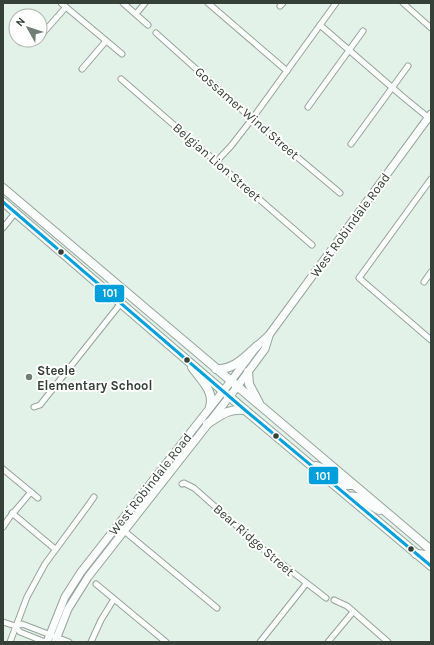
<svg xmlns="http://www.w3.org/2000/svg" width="434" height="645" viewBox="0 0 434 645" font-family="Karla,sans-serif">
  <rect width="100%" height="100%" fill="#e2f2e8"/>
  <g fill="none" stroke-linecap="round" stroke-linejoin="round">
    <!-- street casing -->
    <g stroke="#97a49c" stroke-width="7">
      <g id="street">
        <path d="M61 3 122 54"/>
        <path d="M123 3 148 25"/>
        <path d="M208 3 287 71"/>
        <path d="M403 3 431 28"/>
        <path d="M280 6 283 3"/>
        <path d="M136 14 145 3"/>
        <path d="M320 25 402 96 430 119"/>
        <path d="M43 33 66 7"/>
        <path d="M156 33 252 119 340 193"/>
        <path d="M82 69 106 41"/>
        <path d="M121 79 312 245"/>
        <path d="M308 107 363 31"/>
        <path d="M351 144 408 66"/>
        <path d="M216 162 231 146 252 119 336 3"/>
        <path d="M431 179 359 278 431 340"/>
        <path d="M3 228 15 213"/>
        <path d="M424 282 431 272"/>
        <path d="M34 407 40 405 121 303"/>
        <path d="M3 469 38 498"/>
        <path d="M182 484 184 483 194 488 264 550 326 598"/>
        <path d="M12 513 55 549"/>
        <path d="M117 525 217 608"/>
        <path d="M3 527 9 518 31 492"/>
        <path d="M96 584 166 642"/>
        <path d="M334 600 347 606 388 642"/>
        <path d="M3 622 15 626 20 632 45 642"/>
        <path d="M15 626 22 624 69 642"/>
        <path d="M10 642 27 597 45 564 87 507 94 497"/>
        <path d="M91 642 101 620 114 599"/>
        <path d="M260 642 306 584"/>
        <path d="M328 642 353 612"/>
      </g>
    </g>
    <!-- secondary casing -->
    <g stroke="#97a49c" stroke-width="9">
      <g id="secondary">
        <path d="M47 642 65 597 81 572 231 381 257 346 269 335 431 114"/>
        <path d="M55 642 68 609 88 577 237 387 265 349 269 336"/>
      </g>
    </g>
    <!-- primary casing -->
    <g stroke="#97a49c" stroke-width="10">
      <g id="primary">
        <path d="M3 188 431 550"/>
        <path d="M3 202 245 410 431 566"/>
        <path d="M192 367C200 379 215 391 210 407"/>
        <path d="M216 369C234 370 245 357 257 346"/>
        <path d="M248 372 249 384 259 403"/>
        <path d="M207 424C220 416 228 408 245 410"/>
        <path d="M316 466 322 468 343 484 346 485H353"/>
        <path d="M349 497C360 494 368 505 379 510"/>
        <path d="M416 554 427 555 431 558"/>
      </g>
    </g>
    <!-- street -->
    <use href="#street" stroke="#fbfdfc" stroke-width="5"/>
    <!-- secondary -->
    <use href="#secondary" stroke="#fbfdfc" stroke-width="7"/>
    <!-- primary -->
    <use href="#primary" stroke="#fbfdfc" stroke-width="8"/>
    <!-- bus-1 casing -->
    <g stroke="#fff" stroke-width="6">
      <path id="bus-1" d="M3 202 245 410 431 566"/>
    </g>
    <!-- bus-1 -->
    <use href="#bus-1" stroke="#00a0dc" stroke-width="3"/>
  </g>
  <!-- markers -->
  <g fill="#344038" stroke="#fff" stroke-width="1.5">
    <circle cx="61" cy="252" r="3.5"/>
    <circle cx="187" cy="360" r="3.5"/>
    <circle cx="276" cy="436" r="3.5"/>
    <circle cx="411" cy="549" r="3.5"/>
  </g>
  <circle fill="#717e76" stroke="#fff" stroke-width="1.5" cx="29" cy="377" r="4"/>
  <g text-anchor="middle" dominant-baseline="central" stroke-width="4" stroke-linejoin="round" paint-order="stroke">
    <!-- street labels -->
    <g font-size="13" fill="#344038" stroke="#fff">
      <text transform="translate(247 113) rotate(41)">Gossamer Wind Street</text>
      <text transform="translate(217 162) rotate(41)">Belgian Lion Street</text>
      <text transform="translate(350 225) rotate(-54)">West Robindale Road</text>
      <text transform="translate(150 484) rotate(-52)">West Robindale Road</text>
      <text transform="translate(254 540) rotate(41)">Bear Ridge Street</text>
    </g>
    <!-- poi labels -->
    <g font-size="13" font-weight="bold" fill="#344038" stroke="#fff" text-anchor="start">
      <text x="37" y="370">Steele<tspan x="37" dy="15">Elementary School</tspan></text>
    </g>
  </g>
  <g stroke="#fff" stroke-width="1.5">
    <rect x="94" y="284" width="31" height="19" rx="4" fill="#00a0dc"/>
    <rect x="308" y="466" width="31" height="19" rx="4" fill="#00a0dc"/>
  </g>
  <g font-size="11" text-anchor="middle" font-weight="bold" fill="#fff">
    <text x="110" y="297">101</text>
    <text x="323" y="480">101</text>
  </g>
  <!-- border -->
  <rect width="434" height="645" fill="none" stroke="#344038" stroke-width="8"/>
  <!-- north arrow -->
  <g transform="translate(28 28) rotate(309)"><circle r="19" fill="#ffffff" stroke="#aeb3af"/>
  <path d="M0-3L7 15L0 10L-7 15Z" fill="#717e76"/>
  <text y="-6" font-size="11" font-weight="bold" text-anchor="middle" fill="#344038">N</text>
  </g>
</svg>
